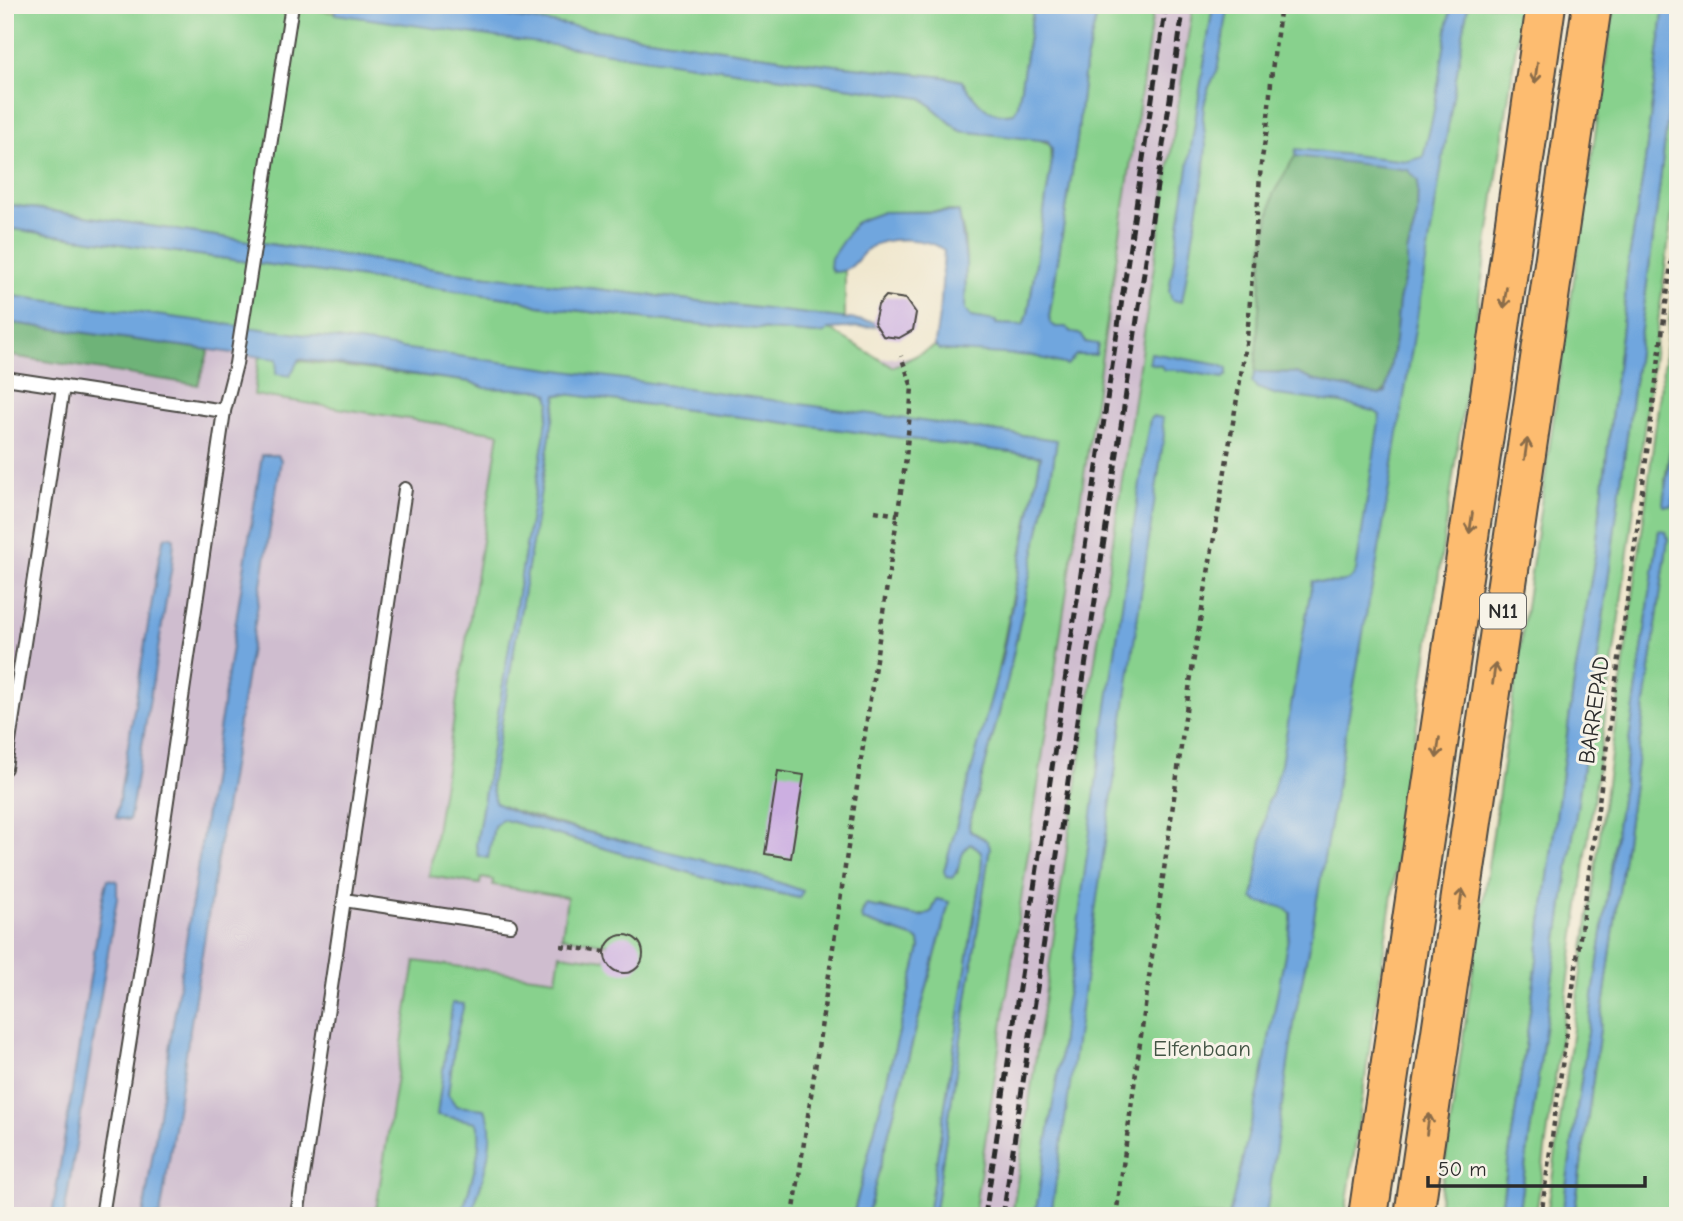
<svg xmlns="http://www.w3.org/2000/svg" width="1683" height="1221" viewBox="0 0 1683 1221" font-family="'Comic Neue',sans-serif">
  <rect width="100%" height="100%" fill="#f7f3e8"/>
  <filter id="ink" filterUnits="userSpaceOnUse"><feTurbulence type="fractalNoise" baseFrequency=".0143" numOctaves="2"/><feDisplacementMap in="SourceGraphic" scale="14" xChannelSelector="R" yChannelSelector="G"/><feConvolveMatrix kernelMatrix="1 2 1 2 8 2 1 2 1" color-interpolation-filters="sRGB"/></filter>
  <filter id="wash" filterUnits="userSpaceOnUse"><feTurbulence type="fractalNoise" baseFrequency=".00686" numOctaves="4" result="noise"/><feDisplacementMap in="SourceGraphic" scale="28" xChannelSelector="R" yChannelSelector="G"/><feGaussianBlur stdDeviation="1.57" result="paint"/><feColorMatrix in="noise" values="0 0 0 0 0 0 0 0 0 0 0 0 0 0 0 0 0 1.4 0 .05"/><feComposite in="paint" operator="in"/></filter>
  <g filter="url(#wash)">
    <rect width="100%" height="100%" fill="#f0e7ce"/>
    <!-- industrial -->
    <g fill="#cfbdcf">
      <path d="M1154 5H1194L1012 1216H974Z"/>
      <path d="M5 260 770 365 992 352 991 363 1046 372 920 889 903 1216H5Z"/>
    </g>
    <!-- green -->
    <g fill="#88d18d" stroke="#5a7e5c" stroke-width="2">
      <path d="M5 5H285L922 98 960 131 1039 139 1050 145 1051 167 1028 314 1023 325C1004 325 978 326 965 310L966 260 964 234 958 211 883 212 834 272 845 271V319L447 271 5 204Z"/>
      <path d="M436 5H1034L1018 105 1014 113C987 119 976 101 962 81L945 77 799 61Z"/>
      <path d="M1099 5H1154L974 1216H934L990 847 984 838 970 831 969 826 1007 683 1053 465 1056 440 5 295V228L521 300 538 306 675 322 815 334 829 329 893 367 935 346 946 351C968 349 1042 354 1060 363L1076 355 1096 354 1098 345 1085 342 1082 335 1071 332 1066 327H1056L1050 323 1049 317 1077 140 1085 66Z"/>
      <path d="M1193 5H1522L1345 1216H1012Z"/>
      <path d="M1614 5H1664L1644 169 1626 277 1625 300 1595 556 1575 675 1527 1034 1500 1216H1437Z"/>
      <path d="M1678 32V169L1631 530 1536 1216H1518L1590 718 1657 207Z"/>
      <path d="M1678 253V398L1665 480V488L1671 506 1674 502 1678 468V1216H1574L1668 539 1659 530 1562 1216H1547L1642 531Z"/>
      <path d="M259 356 471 382 485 388 541 390 548 394 550 402 476 845 478 856 491 841 494 826 502 819 708 878 799 898 715 865 570 827 512 810 495 803 491 785 557 395 565 394 1041 456 957 874C959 862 960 851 970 844 985 849 982 858 981 872L928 1216H867L949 903 937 899 932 911C916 922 897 910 880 907 875 907 868 908 863 909L862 920 915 938 919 941 920 948 853 1216H375L415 961 556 979 560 954 605 960 608 944 562 937 567 897 493 885V880L481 878 480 884 429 876 499 433 254 395Z"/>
    </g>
    <!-- forest -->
    <g fill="#6eb378" stroke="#4c6f52" stroke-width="2">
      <path d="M1295 156 1401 168 1408 170 1418 181 1417 216 1407 253V268L1399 301 1395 340 1387 388 1380 395 1313 380 1296 373 1255 372 1263 249 1273 194Z"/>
      <path d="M5 322 209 350 198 385 5 355Z"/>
    </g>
    <!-- water -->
    <g fill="#70a6de" stroke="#4e6884" stroke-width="2">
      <path d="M337 5H436L799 61 945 77 962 81C976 101 987 119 1014 113L1018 105 1034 5H1099L1085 66 1077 140 1049 317 1050 323 1056 327H1066L1071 332 1082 335 1085 342 1098 344 1096 355H1076L1067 365 1034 356 940 350 935 346V343L941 301 944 250C927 238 888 235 869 248 855 259 855 271 834 272L830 268 831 258 855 223 864 219 883 212H959L966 260 965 310 971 317 996 321V324L1023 325 1028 314 1051 167 1052 150 1048 141 960 131 922 98 335 14Z"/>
      <path d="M1213 5H1229L1217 71 1208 89 1204 106 1203 117 1206 145 1204 172 1182 302 1172 300 1169 291Z"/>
      <path d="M1451 5H1468L1375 574 1367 610 1309 946 1295 1017 1266 1216H1229L1261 1081 1291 922V913C1279 901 1262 908 1253 898L1268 800 1271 797 1281 764 1312 581C1327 582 1349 588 1356 571L1380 415 1374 411 1341 403 1277 395 1257 388 1252 382 1255 372 1296 373 1313 380 1380 395 1386 392 1395 340 1399 301 1407 269V253L1417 216 1418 181 1408 170 1295 156 1296 149 1408 161 1423 157 1433 116Z"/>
      <path d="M1664 5H1678V32L1657 207 1590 718 1518 1216H1500L1527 1034 1575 675 1595 556 1625 300 1626 277 1644 169Z"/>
      <path d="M5 204 447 271 874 322 877 326 829 329 825 333 815 334 675 322 538 306 521 300 5 228Z"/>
      <path d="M5 295 337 339 1057 440 1053 465 1007 683 969 825 970 831 987 841 990 847 934 1216H928L981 872C982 858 985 849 970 844 958 853 962 869 952 878L946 877 944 871 1002 658 1041 456 565 394 557 395 491 785 495 802C515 816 563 826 587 832 659 850 733 865 803 891L799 898 708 878 502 819 494 826 488 858 478 856 476 845 550 402 548 394 541 390 485 388 471 382 299 359 290 376 276 374 277 359 5 322Z"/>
      <path d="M1151 353 1220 365 1227 369V375L1223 378 1177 370H1164L1161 366 1149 363Z"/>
      <path d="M1678 398C1678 422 1682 487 1671 506H1664L1663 503Z"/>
      <path d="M1153 416 1162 418 1164 435 1051 1216H1035L1060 1059 1065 1006 1073 965 1098 767 1147 436 1150 419Z"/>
      <path d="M262 455H278L281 460 160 1216H143Z"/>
      <path d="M1659 530 1666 531 1668 539 1574 1216H1562Z"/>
      <path d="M171 536 174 539 172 565 131 812 129 820 116 818 159 559 163 541 166 537Z"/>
      <path d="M108 879 117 881V898L64 1216H52L103 897Z"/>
      <path d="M937 899 949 902 867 1216H853L920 948 919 941 915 938 862 920 861 916 866 905 912 915 923 916 932 911Z"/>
      <path d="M452 1003 464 1004 455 1041 448 1094 456 1106 484 1109C501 1133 479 1189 471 1216H461C467 1195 487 1140 476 1122L437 1115Z"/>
    </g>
    <g id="blocks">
      <!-- building -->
      <g fill="#ccafe1">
        <path d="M886 296 906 299 916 313 913 330 899 338 883 336 874 322 878 305Z"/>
        <path d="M778 771 804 775 791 858 765 854Z"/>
        <circle cx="624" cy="954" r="19"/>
      </g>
    </g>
  </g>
  <g filter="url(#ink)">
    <use href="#blocks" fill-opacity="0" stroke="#494743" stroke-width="2"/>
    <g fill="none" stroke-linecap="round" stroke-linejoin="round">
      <!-- lane casing -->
      <g stroke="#494743" stroke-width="16">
        <g id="lane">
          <path d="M5 378 224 411"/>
          <path d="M5 768 63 387"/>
          <path d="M344 900 510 925"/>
          <path d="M102 1216 158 862 224 411 236 364 292 5"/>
          <path d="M297 1216 405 489"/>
        </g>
      </g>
      <!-- highway casing -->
      <g stroke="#494743" stroke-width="42">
        <g id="highway">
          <path d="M1368 1216 1497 348 1546 5"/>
          <path d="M1414 1216 1592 5"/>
        </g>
      </g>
      <!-- path -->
      <g stroke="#494743" stroke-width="4.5" stroke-dasharray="5 5" stroke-linecap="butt">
        <path d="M875 511 898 515"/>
        <path d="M561 946 605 952"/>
        <path d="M793 1216 906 458 912 387 901 356"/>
        <path d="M1116 1216 1190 682 1247 338 1261 164 1267 129 1272 70 1281 5"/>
        <path d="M1541 1216 1637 530 1678 209"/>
      </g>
      <!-- lane -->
      <use href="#lane" stroke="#fff" stroke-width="12"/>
      <!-- highway -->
      <use href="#highway" stroke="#fdbc6f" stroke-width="38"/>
      <!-- rail -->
      <g stroke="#2b2b2b" stroke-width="5" stroke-dasharray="10 5" stroke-linecap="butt">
        <path d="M985 1216 1166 5"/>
        <path d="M1003 1216 1184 5"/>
      </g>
    </g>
    <!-- one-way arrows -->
    <defs><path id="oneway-shaft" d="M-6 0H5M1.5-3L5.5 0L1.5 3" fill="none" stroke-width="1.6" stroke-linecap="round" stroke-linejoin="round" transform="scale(1.75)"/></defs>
    <g stroke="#8a6c4a">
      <use href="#oneway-shaft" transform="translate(1536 73) rotate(98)"/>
      <use href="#oneway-shaft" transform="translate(1505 298) rotate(98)"/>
      <use href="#oneway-shaft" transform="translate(1526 449) rotate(-82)"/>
      <use href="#oneway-shaft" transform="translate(1471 523) rotate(98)"/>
      <use href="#oneway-shaft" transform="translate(1494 674) rotate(-82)"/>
      <use href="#oneway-shaft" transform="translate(1438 748) rotate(98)"/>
      <use href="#oneway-shaft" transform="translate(1461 899) rotate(-82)"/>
      <use href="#oneway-shaft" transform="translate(1428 1124) rotate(-82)"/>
    </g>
  </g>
  <g text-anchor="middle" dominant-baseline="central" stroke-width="6" stroke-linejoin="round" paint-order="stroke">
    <!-- shield labels -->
    <rect fill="#f7f3e8" stroke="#686764" stroke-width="2" x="1480" y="593.5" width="46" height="35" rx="5"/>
    <g font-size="21" font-weight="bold" fill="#2b2b2b">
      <text x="1503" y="611">N11</text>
    </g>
    <!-- street labels -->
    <g font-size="23" fill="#2b2b2b" stroke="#f7f3e8">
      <text transform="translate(1594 710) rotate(-82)">BARREPAD</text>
    </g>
    <!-- park labels -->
    <g font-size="23" fill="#425444" stroke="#f7f3e8">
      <text x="1202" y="1048">Elfenbaan</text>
    </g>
  </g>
  <!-- margin -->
  <rect width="1683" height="1221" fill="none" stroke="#f7f3e8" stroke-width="28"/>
  <!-- scale -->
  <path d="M1428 1176v10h217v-10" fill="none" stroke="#2b2b2b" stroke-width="3.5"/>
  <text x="1438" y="1176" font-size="21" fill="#2b2b2b" stroke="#f7f3e8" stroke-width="5" paint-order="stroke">50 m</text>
</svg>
